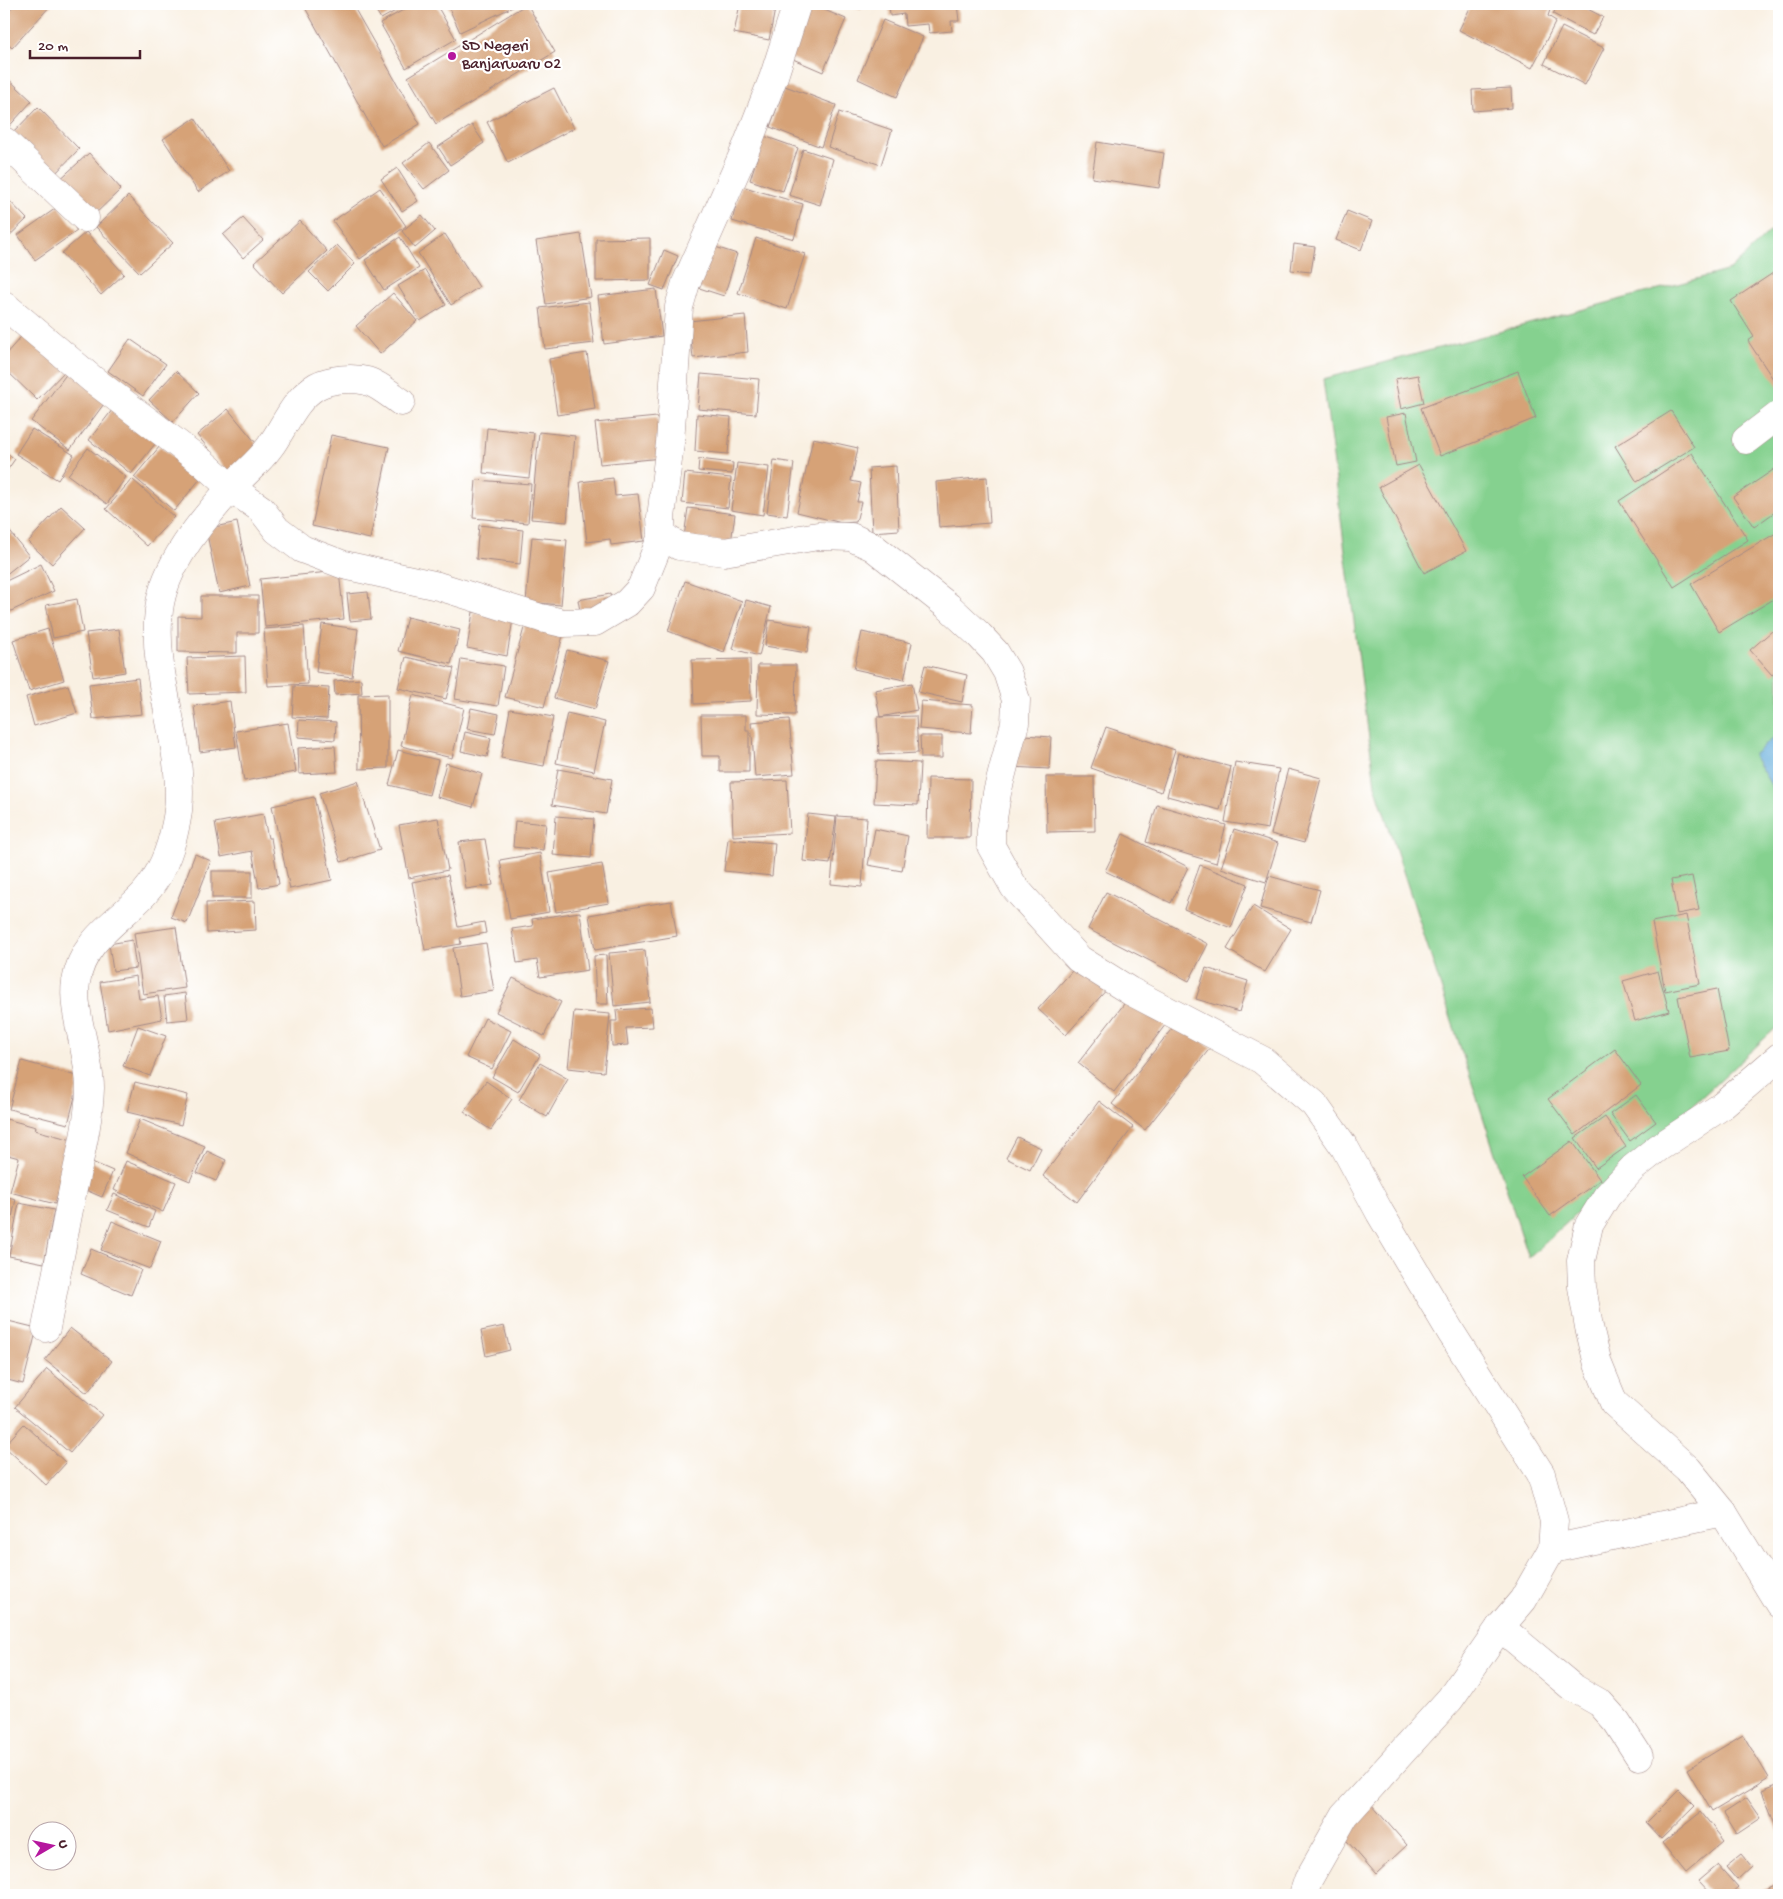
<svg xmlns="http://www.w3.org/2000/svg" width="1783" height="1899" viewBox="0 0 1783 1899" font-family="'Gochi Hand',sans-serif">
  <rect width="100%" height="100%" fill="#fff"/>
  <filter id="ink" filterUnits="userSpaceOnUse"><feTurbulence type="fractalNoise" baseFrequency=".02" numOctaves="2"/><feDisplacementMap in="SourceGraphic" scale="10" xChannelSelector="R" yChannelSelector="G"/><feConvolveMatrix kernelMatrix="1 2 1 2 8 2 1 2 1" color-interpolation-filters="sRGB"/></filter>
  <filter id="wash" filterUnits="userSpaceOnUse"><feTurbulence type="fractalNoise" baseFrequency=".0096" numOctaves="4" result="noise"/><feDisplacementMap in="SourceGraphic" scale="20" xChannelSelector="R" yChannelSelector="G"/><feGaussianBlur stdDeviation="1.12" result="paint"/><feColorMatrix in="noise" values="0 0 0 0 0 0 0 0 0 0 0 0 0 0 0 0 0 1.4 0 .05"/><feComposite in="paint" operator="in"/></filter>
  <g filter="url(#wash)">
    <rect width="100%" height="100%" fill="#f9f0e2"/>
    <!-- green -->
    <path fill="#85d18f" stroke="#68785d" d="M1779 223V1025L1529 1258 1375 785 1323 379 1730 270Z"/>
    <!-- water -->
    <path fill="#65addc" stroke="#586684" d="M1779 733V786L1774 790 1753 755Z"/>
    <g id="blocks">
      <!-- building -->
      <g fill="#d6a277">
        <path d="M15 4H52L12 48 4 41V16Z"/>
        <path d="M303 4H352L420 124 382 146Z"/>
        <path d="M372 4H408L381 19Z"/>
        <path d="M414 4H436L456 39 406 68 380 23Z"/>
        <path d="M447 4H519L460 32Z"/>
        <path d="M527 4 555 52 436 124 408 77Z"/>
        <path d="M740 4H776L769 40 734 33Z"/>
        <path d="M810 4 846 19 823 72 786 56Z"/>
        <path d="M847 4H864L861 9Z"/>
        <path d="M889 4H957L959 21H951L952 31 929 33 928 24 905 26 904 14 890 16Z"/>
        <path d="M1472 4H1538L1550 10 1548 16 1556 21 1532 68 1459 30Z"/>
        <path d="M1551 4H1578L1603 17 1593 35 1553 14 1557 7Z"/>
        <path d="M883 20 923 37 897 97 858 79Z"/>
        <path d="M1562 27 1604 48 1585 85 1544 64Z"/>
        <path d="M4 75 32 101 4 132Z"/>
        <path d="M785 86 836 105 821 147 770 127Z"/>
        <path d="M554 88 574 128 508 163 487 122Z"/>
        <path d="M1511 88 1512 108 1473 111 1472 90Z"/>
        <path d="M38 107 79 149 51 178 10 136Z"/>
        <path d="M839 112 892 130 881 165 828 147Z"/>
        <path d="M195 118 229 171 198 192 163 139Z"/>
        <path d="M472 125 484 143 450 165 438 147Z"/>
        <path d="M764 136 798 148 783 191 750 180Z"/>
        <path d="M1097 142 1164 153 1159 188 1092 178Z"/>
        <path d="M429 143 449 170 424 189 403 163Z"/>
        <path d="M803 149 833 159 820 205 789 195Z"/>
        <path d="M89 153 121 189 91 218 57 182Z"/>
        <path d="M397 168 418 201 402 211 381 179Z"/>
        <path d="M741 186 803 204 794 239 732 221Z"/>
        <path d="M380 188 406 226 360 259 333 221Z"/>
        <path d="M4 195 27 219 4 241Z"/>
        <path d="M128 196 173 243 140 273 96 227Z"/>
        <path d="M59 206 77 231 35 260 18 235Z"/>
        <path d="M1347 211 1372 221 1361 250 1336 240Z"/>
        <path d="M422 215 435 231 415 248 402 231Z"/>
        <path d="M243 218 263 240 243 258 223 235Z"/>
        <path d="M300 221 327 251 282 293 254 263Z"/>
        <path d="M86 232 124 274 101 295 62 253Z"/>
        <path d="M445 234 479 287 451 305 418 253Z"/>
        <path d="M581 234 591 297 546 304 536 241Z"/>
        <path d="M400 237 419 268 384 290 365 260Z"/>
        <path d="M650 238V280L596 281V239Z"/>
        <path d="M756 238 805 254 787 309 738 293Z"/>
        <path d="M706 244 737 254 724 296 693 286Z"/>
        <path d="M1294 244 1315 247 1311 272 1291 270Z"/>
        <path d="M337 245 355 264 328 291 309 272Z"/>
        <path d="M664 250 678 256 664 290 650 285Z"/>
        <path d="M1779 269V388L1748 341 1754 337 1731 301Z"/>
        <path d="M425 270 446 305 420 321 398 286Z"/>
        <path d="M656 289 662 336 604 344 598 296Z"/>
        <path d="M393 293 417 321 380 354 356 326Z"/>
        <path d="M589 302 594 343 545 349 540 308Z"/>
        <path d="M745 315 748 352 693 358 689 321Z"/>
        <path d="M28 329 68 368 37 400 4 368V356Z"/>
        <path d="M130 339 166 364 143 396 108 371Z"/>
        <path d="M587 353 595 409 557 415 549 359Z"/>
        <path d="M71 368 109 397 70 450 31 421Z"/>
        <path d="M176 371 199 393 173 422 149 400Z"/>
        <path d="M1518 371 1536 418 1440 456 1421 408Z"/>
        <path d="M701 374 759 379 756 414 698 409Z"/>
        <path d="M1418 375 1424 403 1401 409 1395 379Z"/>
        <path d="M116 405 159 439 131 474 89 440Z"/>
        <path d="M228 409 260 448 229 473 197 435Z"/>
        <path d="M1671 411 1694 447 1637 482 1615 446Z"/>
        <path d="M1406 413 1416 462 1396 466 1386 417Z"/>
        <path d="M697 414 731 417 728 454 695 451Z"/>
        <path d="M657 417 662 458 600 464 595 423Z"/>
        <path d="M487 428 534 433 529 478 483 473Z"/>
        <path d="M32 429 74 455 58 480 16 454Z"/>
        <path d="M539 432 575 436 567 522 531 519Z"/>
        <path d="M331 435 389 447 370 539 312 526Z"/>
        <path d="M813 438 858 448 851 481 861 483 857 502H861L856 522 842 523 797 512Z"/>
        <path d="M160 446 200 479 174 511 134 477Z"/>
        <path d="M88 448 126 477 107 504 68 475Z"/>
        <path d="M4 451 15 459 4 475Z"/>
        <path d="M1692 453 1748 540 1674 587 1619 501Z"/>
        <path d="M699 459 733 463 732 474 698 471Z"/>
        <path d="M774 460 794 463 787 516 767 513Z"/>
        <path d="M737 463 769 467 763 515 731 510Z"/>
        <path d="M1419 465 1466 551 1424 573 1379 487Z"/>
        <path d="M896 466 899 530 872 532 869 468Z"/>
        <path d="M1779 466V509L1754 527 1733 497Z"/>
        <path d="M685 473 731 478 728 508 682 503Z"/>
        <path d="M987 477 990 523 939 527 936 482Z"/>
        <path d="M613 478 615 496 638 494 644 541 611 545 610 539 587 542 580 482Z"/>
        <path d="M132 479 174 517 147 546 106 509Z"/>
        <path d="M476 480 531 484 528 523 473 518Z"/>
        <path d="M61 506 85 528 52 564 28 542Z"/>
        <path d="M688 508 735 514 731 543 684 537Z"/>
        <path d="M237 522 250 586 219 593 206 529Z"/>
        <path d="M4 524 29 556 4 576Z"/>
        <path d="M479 525 523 530 520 564 476 559Z"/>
        <path d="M1776 533 1779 539V596L1719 632 1691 584Z"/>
        <path d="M532 537 567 540 561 605 526 602Z"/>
        <path d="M41 564 54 591 9 612 4 602V582Z"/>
        <path d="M339 571 344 619 265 627 260 579Z"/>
        <path d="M685 581 742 601 724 652 668 631Z"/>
        <path d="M368 592 371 619 350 621 347 594Z"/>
        <path d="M610 594 613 609 581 616 578 600Z"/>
        <path d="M201 596H258V633H237V653L178 652V616L201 617Z"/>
        <path d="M77 599 83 632 53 638 46 605Z"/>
        <path d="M746 600 771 607 759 656 733 649Z"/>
        <path d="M473 612 513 619 507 656 467 648Z"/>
        <path d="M407 617 460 630 451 664 398 651Z"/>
        <path d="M527 617 565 628 544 707 505 697Z"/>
        <path d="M769 620 811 627 807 653 765 646Z"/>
        <path d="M322 624 358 629 352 677 316 672Z"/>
        <path d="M304 626 308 684 268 686 264 629Z"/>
        <path d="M48 629 64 680 29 691 13 640Z"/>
        <path d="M119 629 125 672 93 677 86 633Z"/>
        <path d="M1772 631 1779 640V670L1772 675 1750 650Z"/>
        <path d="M862 632 912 643 904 680 854 669Z"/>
        <path d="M567 650 609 661 595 709 554 698Z"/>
        <path d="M245 656 246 692 189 694 187 658Z"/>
        <path d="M406 657 454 668 446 699 398 688Z"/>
        <path d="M461 659 504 666 498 706 455 699Z"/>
        <path d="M750 659 751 701 694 704 692 660Z"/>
        <path d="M758 665H796L795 715 757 714Z"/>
        <path d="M925 665 967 675 962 702 918 692Z"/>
        <path d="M138 678 142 714 93 719 89 684Z"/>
        <path d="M361 679 362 693 335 695 334 681Z"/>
        <path d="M912 683 917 710 880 717 875 690Z"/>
        <path d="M68 685 77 713 34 726 26 697Z"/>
        <path d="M294 686 329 688 327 719 292 717Z"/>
        <path d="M388 694V768L359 769 358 695Z"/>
        <path d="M413 695 464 708 452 758 401 746Z"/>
        <path d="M230 701 236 747 200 752 194 706Z"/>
        <path d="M921 701 973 705 971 733 919 729Z"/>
        <path d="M471 708 499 714 495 734 467 729Z"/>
        <path d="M510 709 553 717 544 766 501 758Z"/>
        <path d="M567 713 605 722 594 771 556 763Z"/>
        <path d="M701 715H746V730H749V772H720V756H702Z"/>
        <path d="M916 716 918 753 879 755 877 717Z"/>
        <path d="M789 719 794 774 755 777 751 722Z"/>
        <path d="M299 720 336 722 335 740 298 737Z"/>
        <path d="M288 723 296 772 244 781 236 731Z"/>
        <path d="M1106 727 1175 750 1161 792 1091 768Z"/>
        <path d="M465 732 491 738 487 757 461 751Z"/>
        <path d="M1012 734 1051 737 1049 769 1010 767Z"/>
        <path d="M920 736H942V758H921Z"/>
        <path d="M335 746 337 772 299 774 298 748Z"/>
        <path d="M398 750 438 760 429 795 389 785Z"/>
        <path d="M1178 753 1231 767 1220 810 1167 796Z"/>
        <path d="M876 761 920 763 918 805 874 803Z"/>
        <path d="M1235 762 1279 769 1268 829 1225 822Z"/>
        <path d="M446 763 482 774 473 807 437 797Z"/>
        <path d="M558 769 612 779 606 814 552 805Z"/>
        <path d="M1288 769 1321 778 1304 843 1271 834Z"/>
        <path d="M1046 777H1094L1095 831 1047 832Z"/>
        <path d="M928 778 971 779 970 838H927Z"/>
        <path d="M787 780 790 833 733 836 731 782Z"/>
        <path d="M358 781 380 850 341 862 319 793Z"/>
        <path d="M314 797 332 880 290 889 272 806Z"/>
        <path d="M1157 805 1226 825 1216 863 1146 842Z"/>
        <path d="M263 814 268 838H271L279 884 259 888 252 851 221 857 215 823Z"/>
        <path d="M808 814 836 817 830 864 803 861Z"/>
        <path d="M556 816 594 819 591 858 553 855Z"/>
        <path d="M837 816 867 818 862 887 831 884Z"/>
        <path d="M438 818 448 870 409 878 399 825Z"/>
        <path d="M515 821 546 824 543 850 513 847Z"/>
        <path d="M875 829 908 836 902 871 868 865Z"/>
        <path d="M1234 829 1278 843 1266 882 1221 868Z"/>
        <path d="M1123 834 1188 867 1171 903 1105 871Z"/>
        <path d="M485 839 493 885 466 889 459 842Z"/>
        <path d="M728 839 775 843 772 876 724 871Z"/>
        <path d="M540 853 549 912 510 919 500 860Z"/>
        <path d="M195 854 211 861 187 923 171 917Z"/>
        <path d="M602 864 609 903 556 912 549 873Z"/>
        <path d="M1200 865 1248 884 1231 928 1184 909Z"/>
        <rect x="212" y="871" width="40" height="27"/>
        <path d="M448 875 458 927 484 922 486 933 460 938 461 944 425 950 412 882Z"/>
        <path d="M1269 876 1320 890 1311 922 1260 908Z"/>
        <path d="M1692 876 1699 910 1677 914 1671 880Z"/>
        <path d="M1106 892 1208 944 1189 981 1088 929Z"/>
        <path d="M255 901 256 930 207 933 206 903Z"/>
        <path d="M671 901 677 936 595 950 589 915Z"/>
        <path d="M1253 906 1291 929 1265 972 1227 949Z"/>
        <path d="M580 912 588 970 540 977 537 960 517 963 512 929 533 926 532 919Z"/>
        <path d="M1686 915 1700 984 1665 991 1652 922Z"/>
        <path d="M176 927 185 988 143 994 134 933Z"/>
        <path d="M132 940 136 968 113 971 109 944Z"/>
        <path d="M486 943 494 991 460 996 453 948Z"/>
        <path d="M645 950 650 1002 614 1006 609 953Z"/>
        <path d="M606 955 608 1004H596L594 956Z"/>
        <path d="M1081 961 1109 987 1066 1035 1038 1009Z"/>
        <path d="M1206 968 1248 981 1239 1012 1196 999Z"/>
        <path d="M1658 971 1669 1011 1635 1021 1623 981Z"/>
        <path d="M136 976 139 999 158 996 162 1019 108 1030 100 982Z"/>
        <path d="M513 978 561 1002 544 1036 496 1012Z"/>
        <path d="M1717 989 1729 1051 1690 1058 1678 997Z"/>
        <path d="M185 993 188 1019 167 1021 164 996Z"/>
        <path d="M1131 995 1166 1024 1114 1092 1078 1063Z"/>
        <path d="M651 1008 653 1027 626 1028 628 1045 612 1046 611 1021H617L616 1010Z"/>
        <path d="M574 1011 610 1014 604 1072 568 1068Z"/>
        <path d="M485 1018 511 1031 492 1069 466 1057Z"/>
        <path d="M1178 1021 1211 1047 1145 1130 1112 1104Z"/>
        <path d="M138 1026 166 1036 150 1076 123 1066Z"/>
        <path d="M514 1039 540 1055 518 1092 492 1077Z"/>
        <path d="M1615 1049 1641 1085 1575 1135 1548 1099Z"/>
        <path d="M22 1061 80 1077 68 1124 9 1109Z"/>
        <path d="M540 1063 568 1079 547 1117 519 1100Z"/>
        <path d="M486 1081 512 1099 491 1130 464 1112Z"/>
        <path d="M135 1082 188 1095 181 1125 127 1112Z"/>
        <path d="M1636 1095 1656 1122 1630 1141 1610 1114Z"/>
        <path d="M1099 1101 1133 1127 1077 1202 1043 1176Z"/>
        <path d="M1605 1117 1626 1147 1596 1168 1575 1138Z"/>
        <path d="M6 1119 36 1127 35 1130 72 1140 55 1204 10 1192 19 1158 4 1154V1128Z"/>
        <path d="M140 1119 205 1146 190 1181 126 1153Z"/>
        <path d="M1017 1137 1041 1148 1030 1170 1006 1158Z"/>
        <path d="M1572 1141 1600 1180 1550 1216 1522 1177Z"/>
        <path d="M207 1151 226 1160 216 1181 197 1173Z"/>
        <path d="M126 1161 176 1182 163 1212 114 1190Z"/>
        <path d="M92 1162 113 1171 102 1197 81 1188Z"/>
        <path d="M114 1194 155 1211 149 1227 107 1210Z"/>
        <path d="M4 1196 16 1199 9 1231 4 1230Z"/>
        <path d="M19 1203 54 1210 44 1263 9 1256Z"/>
        <path d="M112 1221 161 1241 150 1269 101 1250Z"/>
        <path d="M91 1249 141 1270 131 1295 81 1274Z"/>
        <path d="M4 1320 37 1328 23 1384 4 1379Z"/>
        <path d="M504 1326 510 1350 486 1356 481 1331Z"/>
        <path d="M70 1328 112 1361 87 1393 45 1360Z"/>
        <path d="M47 1369 102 1415 70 1453 15 1407Z"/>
        <path d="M24 1424 66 1463 46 1485 4 1446Z"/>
        <path d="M1743 1735 1769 1778 1712 1812 1687 1769Z"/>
        <path d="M1779 1784V1834L1762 1791Z"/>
        <path d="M1679 1790 1695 1806 1661 1839 1646 1823Z"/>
        <path d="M1747 1798 1761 1818 1737 1834 1724 1813Z"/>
        <path d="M1371 1804 1407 1845 1376 1874 1340 1833Z"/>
        <path d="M1701 1812 1724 1841 1686 1873 1662 1843Z"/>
        <path d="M1742 1854 1752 1866 1737 1880 1726 1867Z"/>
        <path d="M1718 1865 1738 1888 1730 1895H1712L1699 1881Z"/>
        <path d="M1779 1882V1895H1751Z"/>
      </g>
    </g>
  </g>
  <g filter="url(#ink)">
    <use href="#blocks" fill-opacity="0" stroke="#a28886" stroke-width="1"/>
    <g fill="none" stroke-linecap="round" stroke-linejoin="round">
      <!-- street casing -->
      <g stroke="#a28886" stroke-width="29">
        <g id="street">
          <path d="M4 141 85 218"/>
          <path d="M4 305 92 379 203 463 231 488 261 509 277 530 302 549 344 565 438 586 541 618 563 623 595 622 627 603 641 588 662 536 661 518 670 443 679 307 686 283 746 148 774 76 797 4"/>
          <path d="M1746 440 1779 415"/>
          <path d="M662 536 679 546 724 552 818 536 851 537 873 547 949 607 979 635 995 652 1007 672 1016 700 1015 723 997 793 991 831V846L1014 887 1079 959 1130 991 1262 1060 1314 1104 1345 1148 1380 1213 1452 1334 1541 1474 1554 1521 1552 1549 1523 1600 1500 1627 1450 1699 1345 1815 1308 1880 1303 1895"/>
          <path d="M1779 1057 1722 1106 1658 1148 1633 1168 1607 1196 1589 1225 1581 1261 1582 1287 1589 1327 1598 1364 1614 1403 1688 1469 1723 1512 1779 1604"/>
          <path d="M46 1328C55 1282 64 1235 73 1189 80 1156 89 1122 90 1088 90 1055 71 1011 76 982 82 940 118 922 144 894 162 874 171 849 176 823 190 756 150 681 159 610 164 565 201 522 230 489 242 475 258 463 269 448 285 427 293 400 317 386 330 379 353 377 367 381 378 384 391 395 401 402"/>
          <path d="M1552 1549 1723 1512"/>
          <path d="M1500 1627 1572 1687 1600 1703 1617 1722 1639 1756"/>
        </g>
      </g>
      <!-- street -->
      <use href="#street" stroke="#fff" stroke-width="28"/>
    </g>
  </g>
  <!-- markers -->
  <circle fill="#b5179e" stroke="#fff" stroke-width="2" cx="452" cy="56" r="5"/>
  <g text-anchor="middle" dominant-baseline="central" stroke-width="4.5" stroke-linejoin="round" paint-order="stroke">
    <!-- poi labels -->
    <g font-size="16" fill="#4a1f2b" stroke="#fff" text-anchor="start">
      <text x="462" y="47">SD Negeri<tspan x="462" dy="18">Banjarwaru 02</tspan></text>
    </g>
  </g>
  <!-- margin -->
  <rect width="1783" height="1899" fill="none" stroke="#fff" stroke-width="20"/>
  <!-- north arrow -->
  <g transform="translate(52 1846) rotate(81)"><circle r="24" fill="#ffffff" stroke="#b7a5aa"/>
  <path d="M0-4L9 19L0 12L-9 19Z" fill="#b5179e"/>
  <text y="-8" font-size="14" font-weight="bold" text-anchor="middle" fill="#4a1f2b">U</text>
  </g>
  <!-- scale -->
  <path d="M30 50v8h110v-8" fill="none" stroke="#4a1f2b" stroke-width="2.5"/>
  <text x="38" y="50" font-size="15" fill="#4a1f2b" stroke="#ffffff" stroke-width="4" paint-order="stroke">20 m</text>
</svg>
